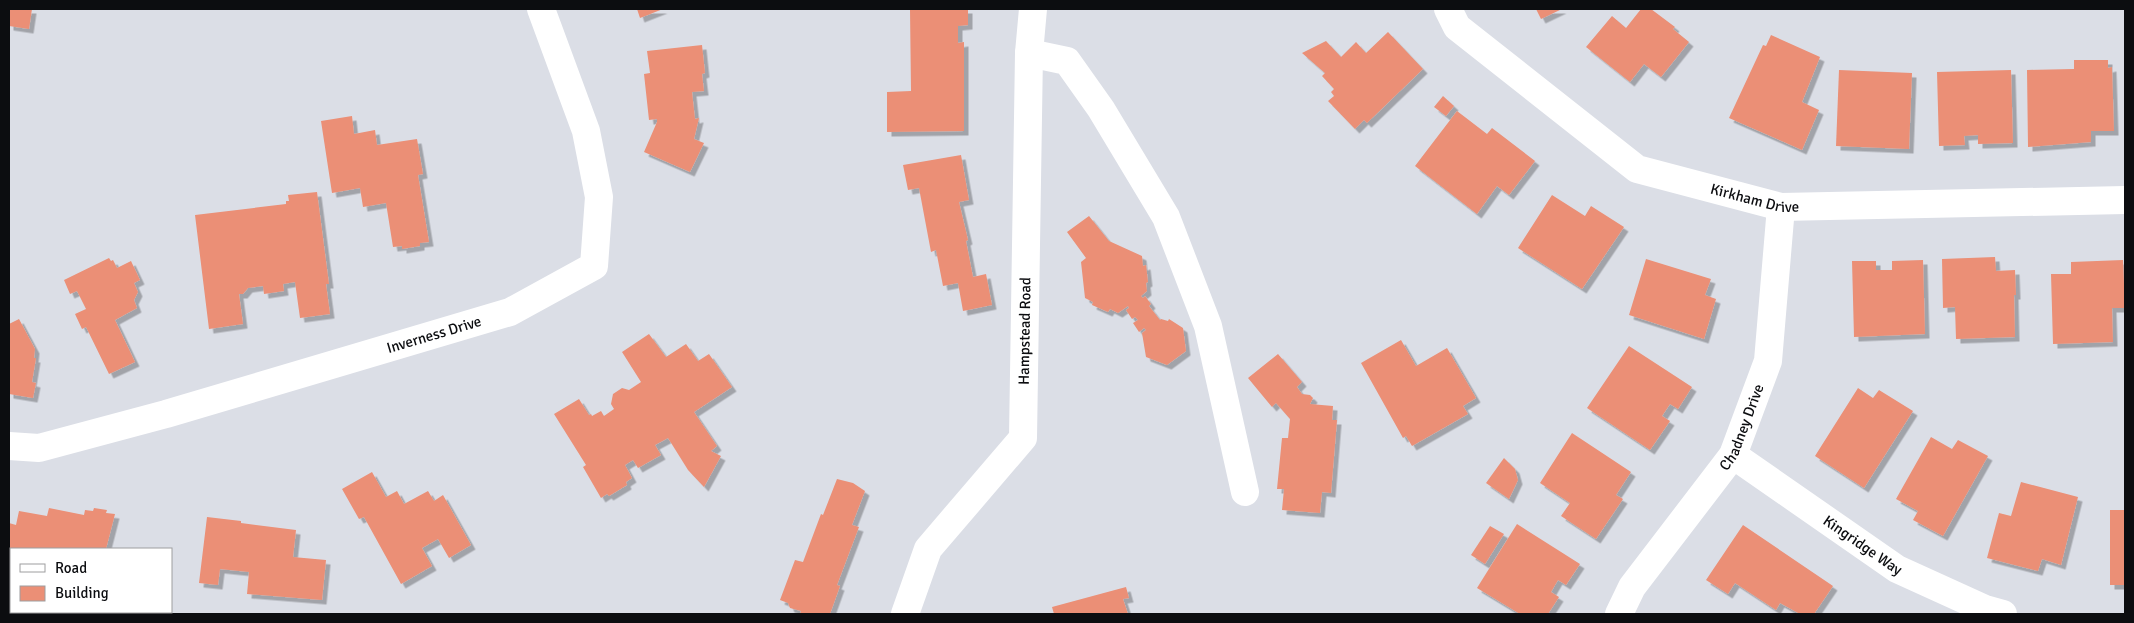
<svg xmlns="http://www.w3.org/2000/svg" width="2134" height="623" viewBox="0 0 2134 623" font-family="Signika,sans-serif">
  <defs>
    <filter id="shadow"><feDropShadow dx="4.5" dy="4.5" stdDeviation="0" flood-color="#0004"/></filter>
  </defs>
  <rect width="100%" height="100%" fill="#dbdee6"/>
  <!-- building -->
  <g fill="#eb8f76" filter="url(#shadow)">
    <path d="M9 9H32L29 29 9 26Z"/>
    <path d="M637 9H663L640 18Z"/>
    <path d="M910 9H968V25L958 26V43L964 42V131L887 132V92L911 91Z"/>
    <path d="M1536 9H1562L1541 19Z"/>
    <path d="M1641 9H1651L1675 27 1673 29 1689 42 1661 77 1644 64 1630 82 1586 47 1612 16 1626 28Z"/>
    <path d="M1388 32 1423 69 1367 123 1364 120 1355 129 1328 101 1334 96 1331 92 1334 89 1322 76 1325 73 1302 53 1326 41 1341 57 1356 42 1366 53Z"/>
    <path d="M1771 35 1820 57 1802 102 1819 110 1802 150 1729 118 1763 45 1766 46Z"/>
    <path d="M702 45 705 73 702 74 704 91 692 92 695 119 699 118 694 139 704 143 690 172 644 152 657 122V119L649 120 644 74 650 73 647 51Z"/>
    <path d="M2074 60H2108V68L2112 67 2114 131H2091V142L2028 147 2027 70 2074 69Z"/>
    <path d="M1839 70 1912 73 1909 149 1836 146Z"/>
    <path d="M2011 70 2013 143 1978 144V135L1964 136 1965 145 1939 146 1937 72Z"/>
    <path d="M1443 96 1454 106 1446 116 1434 107Z"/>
    <path d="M1457 111 1487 134 1492 128 1535 161 1509 195 1497 186 1477 214 1415 166Z"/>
    <path d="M352 116 354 134 375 130 377 145 417 139 423 174 418 175 429 242 420 243V246L402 249V246L393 247 386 203 363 207 360 188 332 193 321 121Z"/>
    <path d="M961 155 969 200 959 202 968 240 966 241 973 277 986 274 992 305 963 311 958 283 943 286 936 250 931 252 919 188 908 190 903 165Z"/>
    <path d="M317 192 329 284H326L330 314 300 318 295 282 283 284 284 291 264 294 263 286 248 288 243 294H239L243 324 209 329 195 215 286 204V201H289L288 195Z"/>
    <path d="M1552 195 1585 216 1591 206 1624 227 1582 289 1518 248Z"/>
    <path d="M1089 216 1109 241 1142 256 1143 266 1146 265 1148 282 1146 283 1147 291 1141 296 1143 298 1145 296 1151 304 1149 306 1160 320 1161 319 1168 321 1169 319 1183 328 1186 351 1167 365 1146 357 1142 333 1146 330 1144 328 1139 332 1133 323 1138 320 1135 317 1132 319 1126 310 1129 308 1128 306 1118 313 1110 309 1108 312 1092 305 1093 302 1085 298 1081 262 1086 258 1067 232Z"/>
    <path d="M1995 257 1996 271 2015 270 2016 295H2014L2015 337 1956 339 1955 307 1943 308 1942 259Z"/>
    <path d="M109 258 111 261 113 260 117 268 131 261 140 280 134 283 138 292 134 300 137 308 115 320 135 362 109 374 86 327 82 329 75 314 86 309 77 291 70 294 64 280Z"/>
    <path d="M1646 259 1711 279 1705 295 1716 299 1704 339 1629 315Z"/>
    <path d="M1923 260 1925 334 1854 337 1852 261H1876V270H1892V261Z"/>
    <path d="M2123 260 2125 308H2112L2113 342 2053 344 2051 274H2071V262Z"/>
    <path d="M19 319 35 349 34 358H36L32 382 36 383 33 398 9 394V324Z"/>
    <path d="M649 334 666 357 686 344 698 361 709 354 732 387 694 412 717 446 711 451 721 456 704 487 688 470 668 438 655 445 661 455 638 468 633 460 625 465 632 478 626 482 627 485 609 496 607 494 601 498 583 467 586 465 554 414 579 399 589 415 591 414 592 416 601 411 604 416 614 409 611 404 613 394 622 388 629 390 641 382 622 352Z"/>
    <path d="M1401 340 1416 366 1447 348 1476 398 1463 406 1468 414 1412 446 1406 436 1403 438 1361 363Z"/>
    <path d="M1629 346 1692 387 1678 409 1670 404 1662 416 1670 421 1650 450 1587 408Z"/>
    <path d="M1278 354 1302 382 1297 387 1302 394 1310 395 1313 398 1310 404 1333 406 1332 420H1337L1331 493 1322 492 1320 513 1282 510 1284 489H1277L1282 438H1288L1290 419 1276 403 1272 407 1248 378Z"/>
    <path d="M1858 388 1873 398 1879 390 1913 411 1864 488 1815 456Z"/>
    <path d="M1572 433 1631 472 1616 495 1623 499 1596 539 1561 516 1570 503 1540 483Z"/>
    <path d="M1931 437 1952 449 1958 440 1988 456 1943 536 1913 520 1918 511 1896 499Z"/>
    <path d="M1504 458 1515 469 1518 480 1509 499 1486 483Z"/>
    <path d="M372 472 386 497 397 491 404 504 428 491 434 501 443 495 471 545 449 558 438 539 422 548 432 566 401 584 364 517 359 519 342 489Z"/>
    <path d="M837 479 853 483 865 491 852 525 859 527 837 585 840 586 830 614H800L801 611 790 608 788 603 780 600 795 560 803 562 821 514 823 515Z"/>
    <path d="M2021 482 2078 497 2061 565 2042 559 2038 571 1987 558 1999 513 2011 516Z"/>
    <path d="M49 508 84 515 85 510 93 511 94 508 107 510 106 513 115 514 106 549H11V554L9 553V523L16 525 19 511 47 516Z"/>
    <rect x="2110" y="510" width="15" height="75"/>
    <path d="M207 517 241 521V523L296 530 293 557 326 560 322 600 247 594 249 572 220 569 218 585 199 583Z"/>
    <path d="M1517 524 1580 564 1566 585 1558 580 1551 592 1559 597 1548 614H1520L1477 588Z"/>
    <path d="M1743 525 1833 586 1814 614H1800L1780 603 1776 610 1735 583 1728 594 1706 580Z"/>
    <path d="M1490 526 1504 534 1485 564 1471 555Z"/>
    <path d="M1126 587 1129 598 1123 599 1128 614H1054L1052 607Z"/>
  </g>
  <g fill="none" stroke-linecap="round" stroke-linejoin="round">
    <!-- minor -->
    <g stroke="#fff" stroke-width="28">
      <path id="s1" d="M1448 9 1457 27 1637 169 1781 207 2125 200"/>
      <path d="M1029 53 1067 61 1101 109 1166 217 1208 326 1245 492"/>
      <path id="s2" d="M9 446 39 448 166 414 510 312 594 266 599 197 586 131 541 9"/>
      <path id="s3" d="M1733 455 1897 569 1985 609 2003 614"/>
      <path id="s4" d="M905 614 928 549 1023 438 1029 53 1033 9"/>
      <path id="s5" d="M1619 614 1632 587 1733 455 1768 361 1781 207"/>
    </g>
  </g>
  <g text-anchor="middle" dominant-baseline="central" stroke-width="4" stroke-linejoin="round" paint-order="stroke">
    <!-- street labels -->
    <g font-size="15" fill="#0c0d10" stroke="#fff">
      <text stroke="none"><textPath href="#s1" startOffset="371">Kirkham Drive</textPath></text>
      <text stroke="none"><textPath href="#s4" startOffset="322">Hampstead Road</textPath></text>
      <text stroke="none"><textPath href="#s2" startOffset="441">Inverness Drive</textPath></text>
      <text stroke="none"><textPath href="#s5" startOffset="225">Chadney Drive</textPath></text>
      <text stroke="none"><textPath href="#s3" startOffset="158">Kingridge Way</textPath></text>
    </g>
  </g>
  <!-- border -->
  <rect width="2134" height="623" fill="none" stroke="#0c0d10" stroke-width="20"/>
  <!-- legend -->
  <rect x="10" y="548" width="162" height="65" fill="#ffffff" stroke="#9e9e9f"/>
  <rect x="20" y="564" width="25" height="8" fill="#ffffff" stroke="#9e9e9f"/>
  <text x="55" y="573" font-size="15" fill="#0c0d10">Road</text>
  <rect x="20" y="586" width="25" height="15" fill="#eb8f76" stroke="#9e9e9f"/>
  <text x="55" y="598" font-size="15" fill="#0c0d10">Building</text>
</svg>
